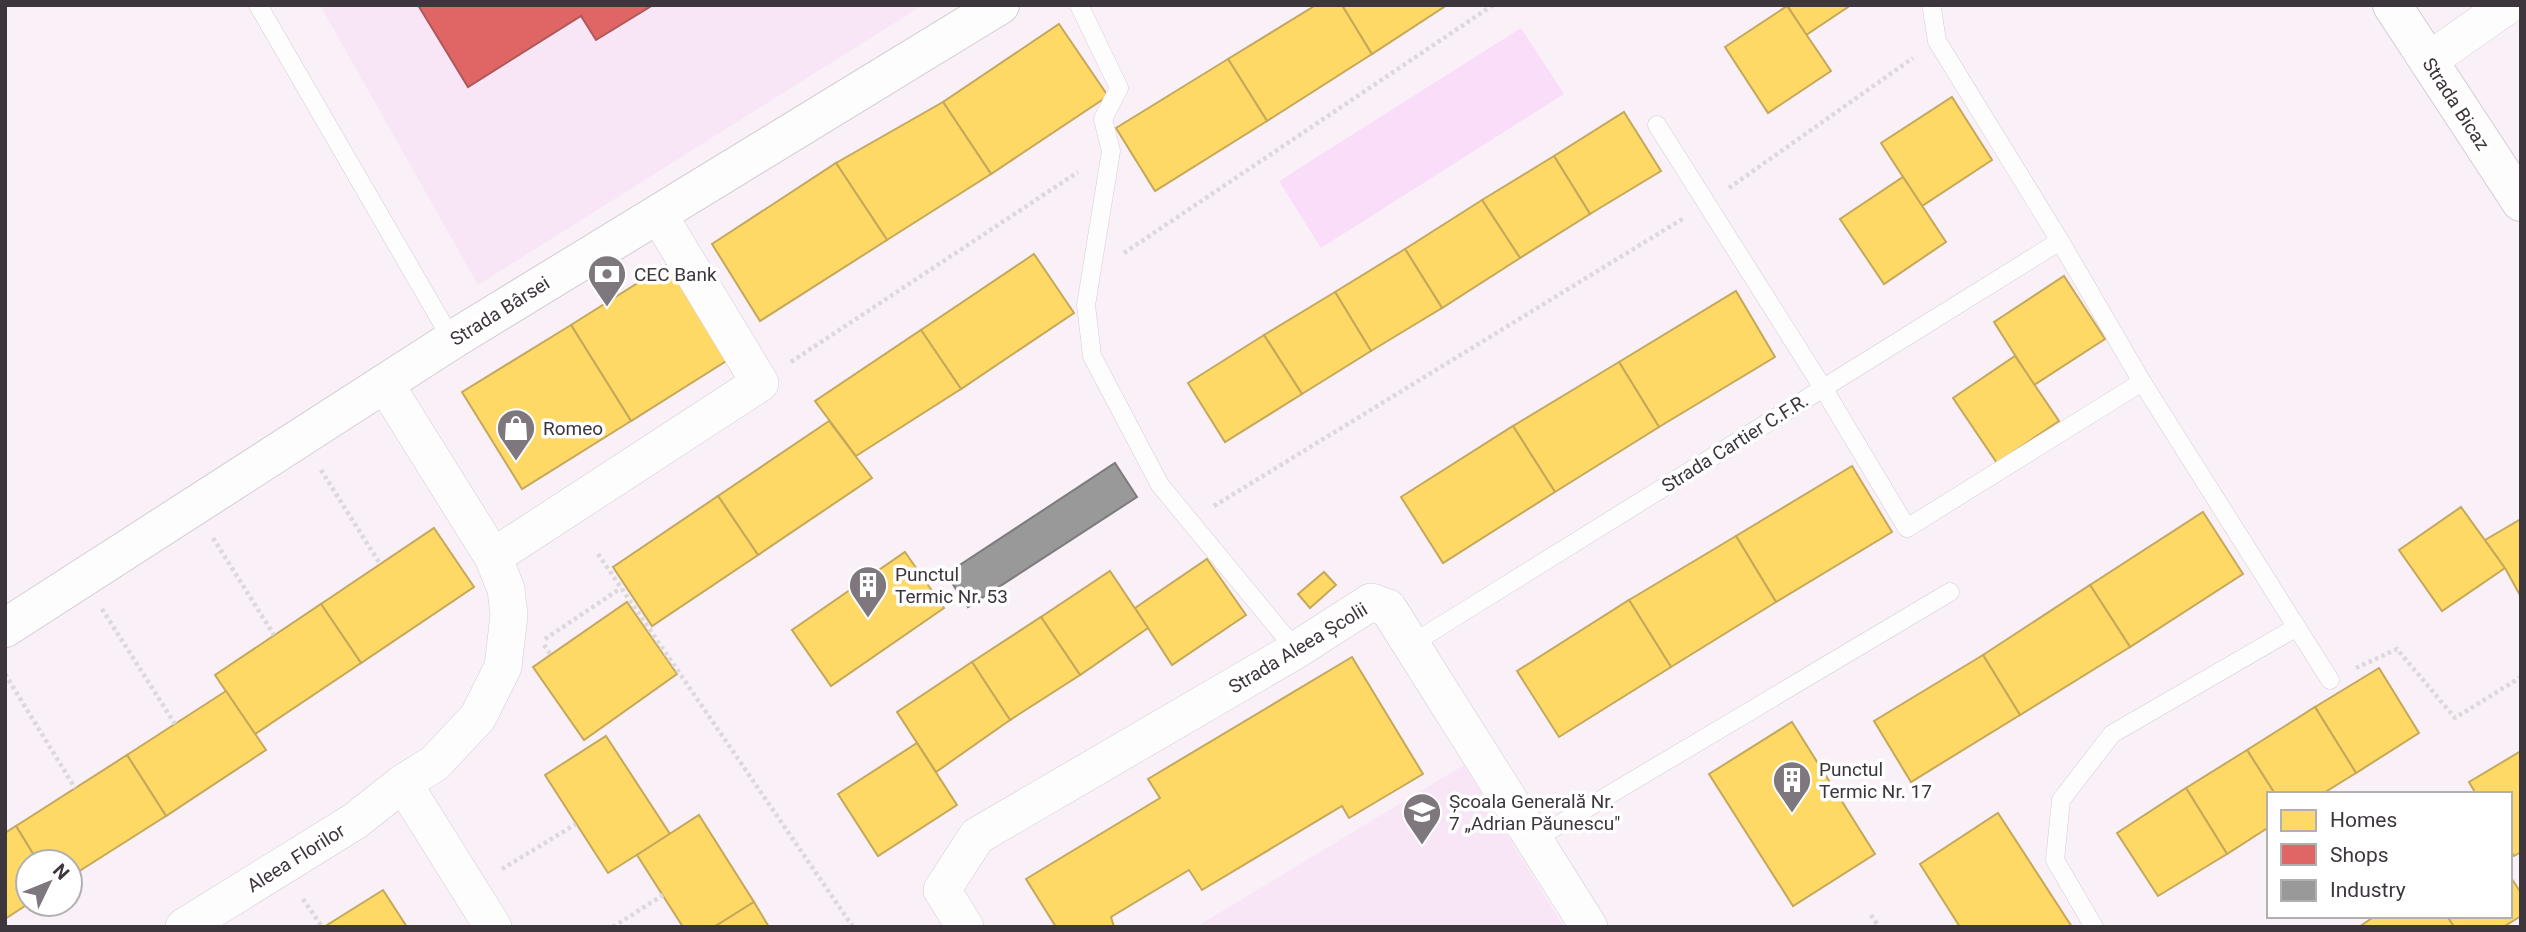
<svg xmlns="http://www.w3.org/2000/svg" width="2526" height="932" viewBox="0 0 2526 932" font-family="Roboto,sans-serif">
  <rect width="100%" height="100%" fill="#f9f0f8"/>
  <!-- built -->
  <g fill="#f8e6f7">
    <path d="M320 5H923L478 285Z"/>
    <path d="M1464 765 1564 927H1196Z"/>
  </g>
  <!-- green -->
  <path fill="#faddf9" d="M1521 28 1564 94 1321 248 1279 181Z"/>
  <!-- homes -->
  <g fill="#ffd966" stroke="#c5a85a" stroke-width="2">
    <path d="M1316 5H1342L1372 54 1267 121 1228 59Z"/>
    <path d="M1342 5H1447L1372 54Z"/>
    <path d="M1787 5H1851L1806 35Z"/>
    <path d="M1787 6 1831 71 1768 113 1725 47Z"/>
    <path d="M1059 24 1108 96 991 174 943 102Z"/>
    <path d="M1228 59 1267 121 1155 191 1116 128Z"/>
    <path d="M1952 97 1992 160 1922 206 1881 143Z"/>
    <path d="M943 102 991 174 887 240 836 163Z"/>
    <path d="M1624 112 1661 171 1590 214 1554 156Z"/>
    <path d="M1554 156 1590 214 1520 258 1482 200Z"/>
    <path d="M836 163 887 240 760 321 712 244Z"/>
    <path d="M1903 177 1946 242 1884 284 1840 219Z"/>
    <path d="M1482 200 1520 258 1442 308 1405 249Z"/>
    <path d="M1405 249 1442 308 1371 351 1335 292Z"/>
    <path d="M1034 254 1074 313 961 389 921 330Z"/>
    <path d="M679 257 739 353 631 421 571 325Z"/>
    <path d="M2064 276 2105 339 2034 385 1994 322Z"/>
    <path d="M1736 291 1775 357 1659 427 1619 362Z"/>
    <path d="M1335 292 1371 351 1302 394 1264 335Z"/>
    <path d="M571 325 631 421 522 489 462 392Z"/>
    <path d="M921 330 961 389 856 456 815 401Z"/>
    <path d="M1264 335 1302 394 1225 442 1188 383Z"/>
    <path d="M2015 356 2059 421 1997 463 1953 398Z"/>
    <path d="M1619 362 1659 427 1555 492 1513 426Z"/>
    <path d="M829 421 872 478 758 555 718 496Z"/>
    <path d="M1513 426 1555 492 1443 563 1401 497Z"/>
    <path d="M1852 466 1892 532 1776 602 1736 536Z"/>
    <path d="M718 496 758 555 652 626 613 567Z"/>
    <path d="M2461 507 2505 568 2442 611 2399 550Z"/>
    <path d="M2203 512 2243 574 2130 647 2090 585Z"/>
    <path d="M2521 519V597L2505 568 2485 540Z"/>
    <path d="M434 528 474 587 361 663 321 604Z"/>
    <path d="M1736 536 1776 602 1671 667 1629 600Z"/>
    <path d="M905 552 944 608 831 686 792 630Z"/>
    <path d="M1207 559 1246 615 1172 665 1135 608Z"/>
    <path d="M1110 571 1148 628 1080 675 1041 617Z"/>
    <path d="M1324 572 1336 585 1310 608 1298 594Z"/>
    <path d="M2090 585 2130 647 2020 715 1983 655Z"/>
    <path d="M1629 600 1671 667 1559 737 1517 671Z"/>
    <path d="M627 602 677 674 584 740 533 667Z"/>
    <path d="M321 604 361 663 255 734 215 675Z"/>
    <path d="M1041 617 1080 675 1010 720 972 662Z"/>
    <path d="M1983 655 2020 715 1911 782 1874 721Z"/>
    <path d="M1352 657 1423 774 1349 818 1342 806 1202 890 1189 870 1111 917 1114 927H1056L1026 879 1160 798 1148 779Z"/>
    <path d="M972 662 1010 720 936 772 897 712Z"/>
    <path d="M2379 668 2419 733 2356 773 2315 707Z"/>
    <path d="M226 691 266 750 166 816 127 755Z"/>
    <path d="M2315 707 2356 773 2322 794H2275L2247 750Z"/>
    <path d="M1792 722 1875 854 1793 906 1709 774Z"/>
    <path d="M606 736 670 834 608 873 545 775Z"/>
    <path d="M917 743 957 805 878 856 838 794Z"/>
    <path d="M2247 750 2275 794H2269V827L2227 854 2186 788Z"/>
    <path d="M2521 751V852L2514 856 2510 850V794H2476L2469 782Z"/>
    <path d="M127 755 166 816 70 877V862H38L16 826Z"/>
    <path d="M2186 788 2227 854 2158 896 2117 833Z"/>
    <path d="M1998 813 2072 927H1960L1920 864Z"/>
    <path d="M699 815 754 902 714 927H683L637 855Z"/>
    <path d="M16 826 38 862H28V904L5 919V833Z"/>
    <path d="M2510 876 2521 893V916L2503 927H2454L2447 916H2510Z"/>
    <path d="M383 890 407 927H324Z"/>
    <path d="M754 902 769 927H714Z"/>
    <path d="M2375 916H2447L2454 927H2359Z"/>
  </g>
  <!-- shops -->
  <path fill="#e06666" stroke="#af585a" stroke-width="2" d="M418 5H653L596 40 581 16 468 87Z"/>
  <!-- industry -->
  <path fill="#999" stroke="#7e7b7d" stroke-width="2" d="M1115 463 1137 497 968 607 946 574Z"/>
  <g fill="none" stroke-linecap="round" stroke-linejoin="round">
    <!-- service casing -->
    <g stroke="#d4ccd3" stroke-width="19">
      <g id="service">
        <path d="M258 5 452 340"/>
        <path d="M1079 5 1119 88 1103 119 1111 151 1086 305 1092 356 1160 485 1296 650"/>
        <path d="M1933 5 1932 9 1937 41 2060 241 2142 382 2330 680"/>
        <path d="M1657 125 1823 388 1907 528 2142 382"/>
        <path d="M1410 645 2060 241"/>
        <path d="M1535 839 1950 592"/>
        <path d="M2094 927 2055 860 2061 800 2112 734 2297 627"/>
      </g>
    </g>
    <!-- minor casing -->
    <g stroke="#d4ccd3" stroke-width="38">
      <g id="minor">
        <path d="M2428 61 2508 5"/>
        <path d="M493 557 760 383 658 214"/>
        <path d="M403 783 493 927"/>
        <path d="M184 927 355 821 403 783 435 763 478 717 503 667 509 615 506 589 493 557 385 384"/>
        <path d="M965 927 942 890 977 836 1296 650 1371 602 1388 608 1589 927"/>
      </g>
    </g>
    <!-- tertiary casing -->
    <g stroke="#d4ccd3" stroke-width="40">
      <g id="tertiary">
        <path d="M2392 5 2521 202"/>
        <path d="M5 628 452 340 1000 5"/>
      </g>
    </g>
    <!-- path -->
    <g stroke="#dbd9db" stroke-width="4.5" stroke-dasharray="3.5 3.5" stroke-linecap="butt">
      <path d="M1729 188 1913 58"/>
      <path d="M1124 253 1493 5"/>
      <path d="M791 362 1078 172"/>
      <path d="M321 470 380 564"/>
      <path d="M1214 506 1684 218"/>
      <path d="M213 538 274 635"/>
      <path d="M598 554 853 927"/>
      <path d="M102 609 175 724"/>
      <path d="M545 639 621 588"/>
      <path d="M544 645 551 655"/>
      <path d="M2356 668 2397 649 2455 718 2521 677"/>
      <path d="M5 674 75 788"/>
      <path d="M502 869 576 824"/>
      <path d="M303 899 322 927"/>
      <path d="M1871 915 1879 927"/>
      <path d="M613 927 663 895"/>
    </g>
    <!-- service -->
    <use href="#service" stroke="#fefdfe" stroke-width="18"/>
    <!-- minor -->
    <use href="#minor" stroke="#fefdfe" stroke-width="37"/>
    <!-- tertiary -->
    <use href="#tertiary" stroke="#fefdfe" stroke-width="38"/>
  </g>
  <!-- icons -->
  <defs>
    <g id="bank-pin" transform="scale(2.0125)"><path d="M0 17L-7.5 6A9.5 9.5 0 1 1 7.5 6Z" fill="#7f777e" stroke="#fff"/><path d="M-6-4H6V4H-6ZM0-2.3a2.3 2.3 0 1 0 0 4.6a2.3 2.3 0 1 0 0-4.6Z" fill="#fff"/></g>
    <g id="shop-pin" transform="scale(2.0125)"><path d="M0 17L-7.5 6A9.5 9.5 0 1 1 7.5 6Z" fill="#7f777e" stroke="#fff"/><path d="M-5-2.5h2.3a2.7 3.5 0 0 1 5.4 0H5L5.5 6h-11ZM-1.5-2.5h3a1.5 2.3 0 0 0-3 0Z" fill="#fff"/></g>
    <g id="building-pin" transform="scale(2.0125)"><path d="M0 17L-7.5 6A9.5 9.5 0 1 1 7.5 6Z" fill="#7f777e" stroke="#fff"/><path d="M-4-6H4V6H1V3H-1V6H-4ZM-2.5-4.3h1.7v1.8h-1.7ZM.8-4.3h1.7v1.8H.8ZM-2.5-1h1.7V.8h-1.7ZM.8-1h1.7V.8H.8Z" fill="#fff"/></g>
    <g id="school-pin" transform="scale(2.0125)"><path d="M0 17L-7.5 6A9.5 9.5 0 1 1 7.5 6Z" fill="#7f777e" stroke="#fff"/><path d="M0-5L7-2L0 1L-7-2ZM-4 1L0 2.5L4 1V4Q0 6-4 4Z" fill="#fff"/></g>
  </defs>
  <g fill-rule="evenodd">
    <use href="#bank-pin" x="607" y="274"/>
    <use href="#shop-pin" x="516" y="428"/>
    <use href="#building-pin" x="868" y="585"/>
    <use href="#building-pin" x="1792" y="780"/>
    <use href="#school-pin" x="1422" y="812"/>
  </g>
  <g text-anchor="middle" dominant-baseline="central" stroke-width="7" stroke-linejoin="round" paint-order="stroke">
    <!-- street labels -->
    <g font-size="19" fill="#3e363d" stroke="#fff">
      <text transform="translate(2456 104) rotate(57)">Strada Bicaz</text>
      <text transform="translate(500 311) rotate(-32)">Strada Bârsei</text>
      <text transform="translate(1735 443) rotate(-32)">Strada Cartier C.F.R.</text>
      <text transform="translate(1298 648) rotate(-31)">Strada Aleea Școlii</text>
      <text transform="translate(296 858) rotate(-32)">Aleea Florilor</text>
    </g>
    <!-- poi labels -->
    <g font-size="19" fill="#3e363d" stroke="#fff" text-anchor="start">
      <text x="634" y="274">CEC Bank</text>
      <text x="543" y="428">Romeo</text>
      <text x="895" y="574">Punctul<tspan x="895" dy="22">Termic Nr. 53</tspan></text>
      <text x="1819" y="769">Punctul<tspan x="1819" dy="22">Termic Nr. 17</tspan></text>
      <text x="1449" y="801">Școala Generală Nr.<tspan x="1449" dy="22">7 „Adrian Păunescu"</tspan></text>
    </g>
  </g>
  <!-- border -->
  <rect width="2526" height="932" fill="none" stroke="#3e363d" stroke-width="14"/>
  <!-- legend -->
  <rect x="2267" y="792" width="245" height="126" fill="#ffffff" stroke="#b2afb1" stroke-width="2"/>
  <rect x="2281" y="810" width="35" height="21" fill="#ffd966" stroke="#b2afb1" stroke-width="2"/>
  <text x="2330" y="827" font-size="21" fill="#3e363d">Homes</text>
  <rect x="2281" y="844" width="35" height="21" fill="#e06666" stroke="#b2afb1" stroke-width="2"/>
  <text x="2330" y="862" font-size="21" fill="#3e363d">Shops</text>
  <rect x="2281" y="880" width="35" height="21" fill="#999999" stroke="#b2afb1" stroke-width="2"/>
  <text x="2330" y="897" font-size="21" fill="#3e363d">Industry</text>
  <!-- north arrow -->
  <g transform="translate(49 883) rotate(47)"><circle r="33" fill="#ffffff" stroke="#b2afb1" stroke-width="2"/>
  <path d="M0-5L12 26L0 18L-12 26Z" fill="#7f777e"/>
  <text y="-10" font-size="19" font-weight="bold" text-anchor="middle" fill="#3e363d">N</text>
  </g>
</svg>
